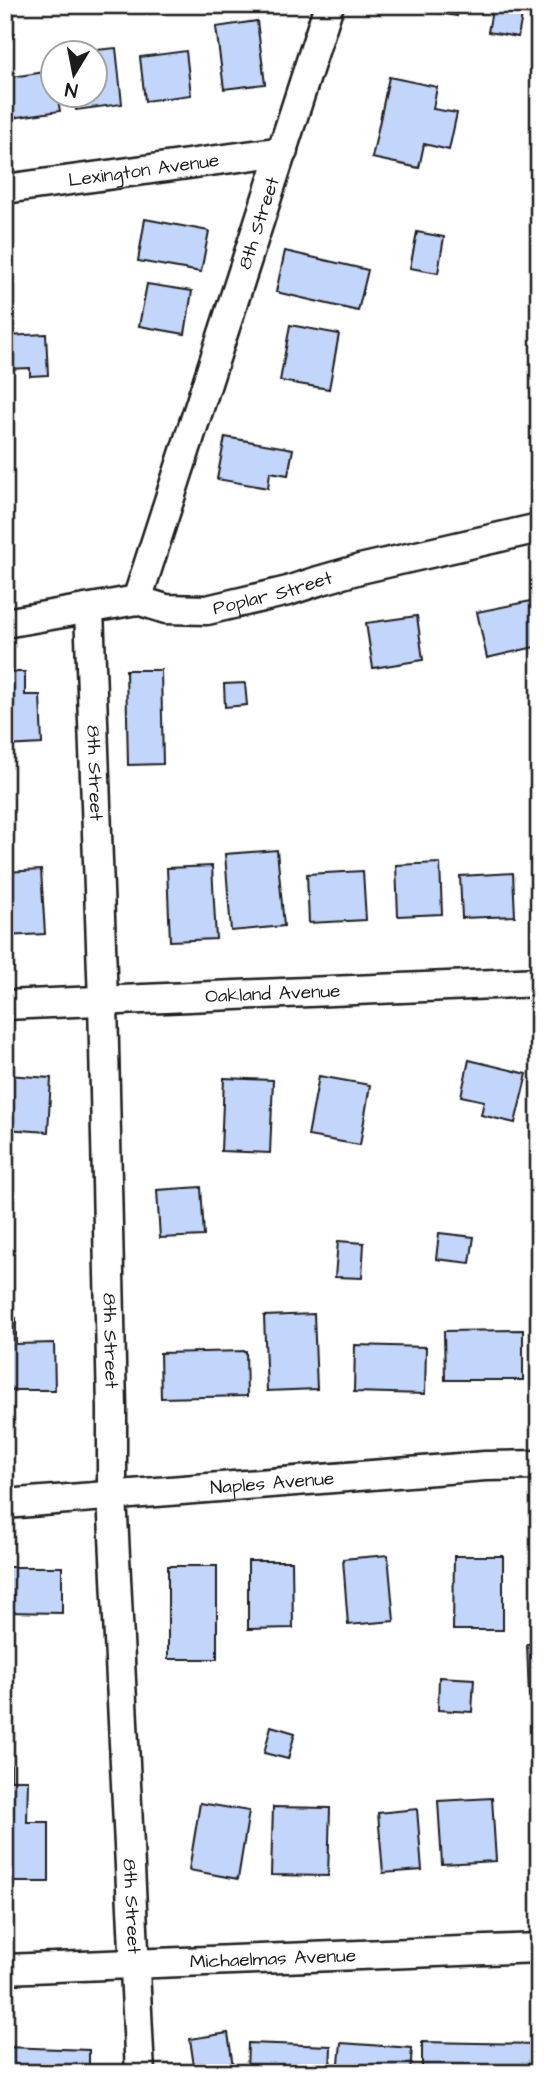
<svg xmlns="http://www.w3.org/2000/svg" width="544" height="2078" viewBox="0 0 544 2078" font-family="'Architects Daughter',sans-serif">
  <rect width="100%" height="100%" fill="#fff"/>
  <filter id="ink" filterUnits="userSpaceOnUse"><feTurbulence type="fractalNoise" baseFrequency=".0143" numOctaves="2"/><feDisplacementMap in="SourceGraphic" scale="14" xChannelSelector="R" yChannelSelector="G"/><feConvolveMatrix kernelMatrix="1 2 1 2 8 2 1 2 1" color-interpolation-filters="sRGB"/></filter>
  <g filter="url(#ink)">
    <!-- building -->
    <g fill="#c2d5fa" stroke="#1c1c1c" stroke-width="2">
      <path d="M395 5H459L457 16Z"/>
      <path d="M493 5H524L518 37 488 32Z"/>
      <path d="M257 21 265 84 224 89 216 27Z"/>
      <path d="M116 48 122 104 76 110 74 94H94V52H75Z"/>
      <path d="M186 51 191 95 145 101 140 57Z"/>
      <path d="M52 71V94H57L60 111 11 118 5 78Z"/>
      <path d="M389 77 437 87 433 109 457 113 449 150 424 144 419 168 372 158Z"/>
      <path d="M145 219 209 231 201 272 138 261Z"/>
      <path d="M417 232 444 237 438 273 410 268Z"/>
      <path d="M285 251 368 270 358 311 276 292Z"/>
      <path d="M147 284 192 291 185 334 139 326Z"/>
      <path d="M290 325 339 334 329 389 280 381Z"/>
      <path d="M46 334 48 375 30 376V368L5 369V336Z"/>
      <path d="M225 437 293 449 288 475 270 472 268 488 217 479Z"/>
      <path d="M536 600 539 613V646L487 658 477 612Z"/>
      <path d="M417 616 423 660 373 668 366 623Z"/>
      <path d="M126 670H161L163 764 128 765Z"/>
      <path d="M5 672H25V695H40L42 744 5 746Z"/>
      <path d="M245 683 247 705 225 707 224 684Z"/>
      <path d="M277 850 284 926 231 931 225 854Z"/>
      <path d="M440 863 442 914 398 916 396 865Z"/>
      <path d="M212 866 216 939 170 941 167 868Z"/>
      <path d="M41 870 45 934 5 936V872Z"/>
      <path d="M363 871 366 920 309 923 307 874Z"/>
      <path d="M513 873 515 916 462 918 460 876Z"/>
      <rect x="536" y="875" width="3" height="37"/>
      <path d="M469 1060 527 1074 515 1123 481 1115 484 1101 461 1096Z"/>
      <path d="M6 1075 51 1078 48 1132 5 1129Z"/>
      <path d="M319 1076 370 1085 360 1145 308 1136Z"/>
      <path d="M224 1078 273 1080 270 1153 221 1151Z"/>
      <path d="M201 1187 204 1236 160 1238 157 1190Z"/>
      <path d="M439 1233 474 1237 470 1263 436 1259Z"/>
      <path d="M338 1241 364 1243 362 1278 335 1277Z"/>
      <path d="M314 1314 317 1389 267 1391 264 1316Z"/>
      <path d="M5 1318H16V1344L54 1343 55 1390H5Z"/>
      <path d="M523 1330V1380H445L444 1331Z"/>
      <path d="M355 1345 426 1347 425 1394 354 1392Z"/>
      <path d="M246 1351 247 1396 161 1398 160 1353Z"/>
      <path d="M388 1555 394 1621 348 1625 343 1559Z"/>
      <path d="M454 1556H503V1630H453Z"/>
      <path d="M248 1561H292L293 1628 248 1629Z"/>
      <rect x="168" y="1566" width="49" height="93"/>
      <path d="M5 1567H62V1613L5 1612Z"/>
      <path d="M527 1644H539V1697H529Z"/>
      <path d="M439 1677 474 1679 472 1712 438 1710Z"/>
      <path d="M271 1726 295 1733 288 1759 264 1753Z"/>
      <path d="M5 1735H11V1780H28L27 1822H49V1882H5Z"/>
      <path d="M492 1798 496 1861 442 1864 438 1801Z"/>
      <path d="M200 1803 249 1811 238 1879 189 1870Z"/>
      <path d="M273 1807 330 1808 328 1876 271 1875Z"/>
      <path d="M417 1809 422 1870 383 1873 378 1813Z"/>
      <path d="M228 2033 234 2073H195L190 2039Z"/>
      <path d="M422 2042 539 2044V2073H422Z"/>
      <path d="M248 2043 331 2046 330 2073H247Z"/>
      <path d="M341 2043 412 2048 410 2073H338Z"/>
      <path d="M5 2047 89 2050V2073H5Z"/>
    </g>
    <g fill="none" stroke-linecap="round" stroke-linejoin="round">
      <!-- minor casing -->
      <g stroke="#1c1c1c" stroke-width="33">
        <g id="minor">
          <path id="s1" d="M5 189 283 151"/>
          <path id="s2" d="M137 600 329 5"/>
          <path id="s3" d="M89 609 103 1001 112 1409V1495L140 2073"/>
          <path id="s4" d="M5 623 137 600 166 609 207 610 288 591 318 581 360 569 539 528"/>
          <path id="s5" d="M5 1005 539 982"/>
          <path id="s6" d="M5 1504 485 1466 539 1465"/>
          <path id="s7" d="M5 1969 539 1948"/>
        </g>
      </g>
      <!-- minor -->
      <use href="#minor" stroke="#fff" stroke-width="28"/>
    </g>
  </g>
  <g text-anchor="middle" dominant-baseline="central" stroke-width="5" stroke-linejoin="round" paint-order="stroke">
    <!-- street labels -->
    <g font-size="19" fill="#1c1c1c" stroke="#fff">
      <text stroke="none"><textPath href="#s1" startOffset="140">Lexington Avenue</textPath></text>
      <text stroke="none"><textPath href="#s2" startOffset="396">8th Street</textPath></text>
      <text stroke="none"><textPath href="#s4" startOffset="273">Poplar Street</textPath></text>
      <text stroke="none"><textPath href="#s3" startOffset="164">8th Street</textPath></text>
      <text stroke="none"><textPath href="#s5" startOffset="268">Oakland Avenue</textPath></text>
      <text stroke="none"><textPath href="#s3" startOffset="732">8th Street</textPath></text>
      <text stroke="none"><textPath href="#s6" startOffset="268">Naples Avenue</textPath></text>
      <text stroke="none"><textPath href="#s3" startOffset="1298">8th Street</textPath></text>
      <text stroke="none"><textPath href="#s7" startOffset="268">Michaelmas Avenue</textPath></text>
    </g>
  </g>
  <!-- margin -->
  <rect width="544" height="2078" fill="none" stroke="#fff" stroke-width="28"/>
  <rect x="14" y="14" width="516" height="2050" fill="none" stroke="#1c1c1c" stroke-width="2.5" filter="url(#ink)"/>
  <!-- north arrow -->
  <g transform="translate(74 74) rotate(190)"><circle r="33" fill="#ffffff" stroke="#a4a4a4" stroke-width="2"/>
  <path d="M0-5L12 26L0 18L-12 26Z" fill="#1c1c1c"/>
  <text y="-10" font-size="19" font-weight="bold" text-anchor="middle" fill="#1c1c1c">N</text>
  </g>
</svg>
